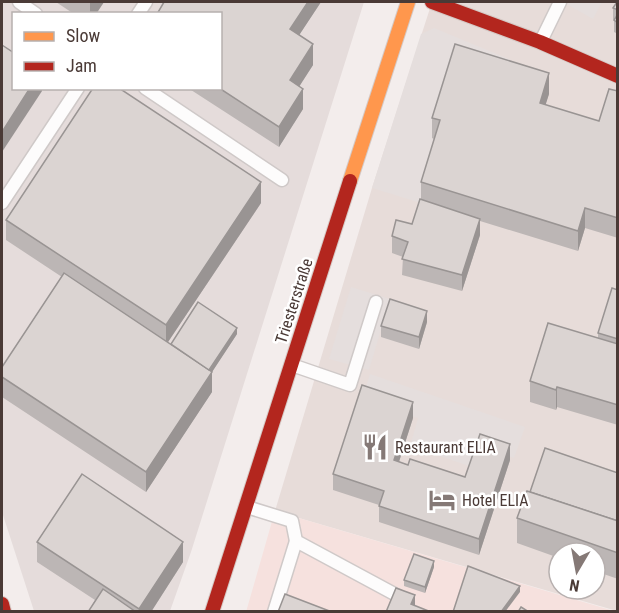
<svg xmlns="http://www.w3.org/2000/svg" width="619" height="613" viewBox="0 0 619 613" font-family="'Roboto Condensed',sans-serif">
  <rect width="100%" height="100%" fill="#f3edec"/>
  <!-- residential -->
  <path fill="#e7dcd9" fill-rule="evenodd" d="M432 2H617V611L275 511 372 188ZM559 553H595V589H559Z"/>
  <!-- commercial -->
  <path fill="#f6e1de" d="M275 511 614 611 246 612Z"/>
  <!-- industrial -->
  <path fill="#e5dcdb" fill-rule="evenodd" d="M2 2H364L191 552 170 611H34L2 512ZM14 14H220V88H14Z"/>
  <!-- parking -->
  <g fill="#e5dedd">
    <path d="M563 2H602L593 19Z"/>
    <path d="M434 28 511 60 505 80 440 140 421 203 372 188 421 34Z"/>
    <path d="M351 287 390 299 369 370 329 359Z"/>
    <path d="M370 374 525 427 514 458 480 447 472 467 410 446 418 418 362 399Z"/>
  </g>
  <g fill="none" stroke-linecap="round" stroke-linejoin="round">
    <!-- lane casing -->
    <g stroke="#cfc9c8" stroke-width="15">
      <g id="lane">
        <path d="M19 2 36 14"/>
        <path d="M138 14 146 2"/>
        <path d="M541 41 560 2"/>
        <path d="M145 88 282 180"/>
        <path d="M2 203 78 88"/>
        <path d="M292 365 350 385 376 302"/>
        <path d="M247 507 292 521 296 541 400 597"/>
        <path d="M274 612 296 541"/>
      </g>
    </g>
    <!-- slow casing -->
    <g stroke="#d5c9c5" stroke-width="16">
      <path id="slow" d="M350 181 408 2"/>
    </g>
    <!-- jam casing -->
    <g stroke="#d5c9c5" stroke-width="16">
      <g id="jam">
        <path d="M432 2 540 42 618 76"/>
        <path d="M2 604 4 612"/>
        <path d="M212 612 350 181"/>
      </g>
    </g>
    <!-- lane -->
    <use href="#lane" stroke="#fdfcfc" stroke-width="12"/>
    <!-- slow -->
    <use href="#slow" stroke="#ff974d" stroke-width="14"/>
    <!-- jam -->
    <use href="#jam" stroke="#b3261e" stroke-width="14"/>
  </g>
  <!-- wall -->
  <g fill="#bcb6b5">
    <path d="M56 2H104L96 14H74Z"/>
    <path d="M164 2H321L299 35 313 65 299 86 303 109 279 147 188 88H220Z"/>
    <path d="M618 2V34L614 32V20L613 19V8Z"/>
    <path d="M618 91V238L585 228 578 251 480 221V235L462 291 402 275 403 257 392 253V236L412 224 421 199V182L434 139 432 138V118L549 94 545 105 599 121Z"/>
    <path d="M261 203 168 342 171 344 237 334 212 372V392L146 492 2 397V367L62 277 6 240V220Z"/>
    <path d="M618 290V425L557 407 556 410 530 402V381L598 338V333Z"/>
    <path d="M427 322 419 349 381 337V326Z"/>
    <path d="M413 418 399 462 408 465 465 477 510 460 479 555 379 522V505L333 490V474Z"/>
    <path d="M618 473V579L595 571V553H559V558L517 543V518L530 492Z"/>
    <path d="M37 542 183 562 151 612H88L95 600 37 562Z"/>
    <path d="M434 567 425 593 404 586V580Z"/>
  </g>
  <!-- shaded-wall -->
  <g fill="#999493">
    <path d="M91 2H104L96 14H90V3Z"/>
    <path d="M308 2H321L290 49V29Z"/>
    <path d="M313 44V65L290 101V80Z"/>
    <path d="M549 73V94L540 123V103Z"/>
    <path d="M30 88H42V91L2 152V132Z"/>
    <path d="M303 89V109L279 147V127Z"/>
    <path d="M261 182V203L166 345V325Z"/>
    <path d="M585 208V228L578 251V231Z"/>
    <path d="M480 219V235L462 291V275Z"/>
    <path d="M427 311V322L419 349V337Z"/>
    <path d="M237 328V334L212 372V392L146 492V472L203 380Z"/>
    <path d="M557 387V407L556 410V390Z"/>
    <path d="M413 402V418L394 477V460Z"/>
    <path d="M510 444V460L479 555V539Z"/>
    <path d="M183 542V562L151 612H139V609Z"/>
    <path d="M434 561V567L425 593V587Z"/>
    <path d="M520 586V592L505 612H501Z"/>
    <path d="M415 595V612L411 604Z"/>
  </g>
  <!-- building -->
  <g fill="#dbd4d2" stroke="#999493" stroke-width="1.5">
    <path d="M164 2H308L290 29 313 44 290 80 303 89 279 127 219 88H220V14H157Z"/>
    <path d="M617 2H618V10L613 8Z"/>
    <path d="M618 14V23L614 20Z"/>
    <path d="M455 44 549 73 540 103 599 121 609 89 618 91V218L585 208 578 231 421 182 440 120 432 118Z"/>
    <path d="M2 45 14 53V88H30L2 132Z"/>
    <path d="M93 88H119L261 182 166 325 6 220Z"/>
    <path d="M420 199 480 219 462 275 402 259 408 242 392 236 396 220 412 224Z"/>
    <path d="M64 273 212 372 146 472 2 377V367Z"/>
    <path d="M612 288 618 290V339L598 333Z"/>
    <path d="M390 299 427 311 419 337 381 326Z"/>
    <path d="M198 302 237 328 209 370 171 344Z"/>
    <path d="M548 323 618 344V405L557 387 556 390 530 381Z"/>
    <path d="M362 385 413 402 394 460 408 465 410 459 465 477 480 434 510 444 479 539 379 506 384 491 333 474Z"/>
    <path d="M545 448 618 473V521L530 492Z"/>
    <path d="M82 474 183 542 139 609 37 542Z"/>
    <path d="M527 491 618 521V553L517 518Z"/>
    <path d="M414 554 434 561 425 587 404 580Z"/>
    <path d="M468 566 520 586 501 612H453Z"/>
    <path d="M396 588 415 595 411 604 431 612H386Z"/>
    <path d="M103 589 136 612H88Z"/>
    <path d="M285 594 332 612H278Z"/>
    <path d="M521 607 529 612H518Z"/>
  </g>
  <!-- icons -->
  <defs>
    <g id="restaurant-bare" transform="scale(2.07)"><path d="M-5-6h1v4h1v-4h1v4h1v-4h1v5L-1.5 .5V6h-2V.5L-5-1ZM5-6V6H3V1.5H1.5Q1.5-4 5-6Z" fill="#857976" stroke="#fff" stroke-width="2.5" paint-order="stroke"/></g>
    <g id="hotel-bare" transform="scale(2.07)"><path d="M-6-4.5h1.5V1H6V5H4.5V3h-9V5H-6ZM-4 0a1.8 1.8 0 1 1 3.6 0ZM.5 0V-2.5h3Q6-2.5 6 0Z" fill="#857976" stroke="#fff" stroke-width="2.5" paint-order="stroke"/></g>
  </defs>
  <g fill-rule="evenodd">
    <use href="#restaurant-bare" x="375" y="447"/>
    <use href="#hotel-bare" x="442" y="500"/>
  </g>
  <g text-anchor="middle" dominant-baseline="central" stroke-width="5" stroke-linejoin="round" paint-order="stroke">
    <!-- street labels -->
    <g font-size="16" fill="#4a3a36" stroke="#fff">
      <text transform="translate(294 301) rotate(-72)">Triesterstraße</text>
    </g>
    <!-- poi labels -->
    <g font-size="16" fill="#4a3a36" stroke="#fff" text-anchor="start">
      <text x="395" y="447">Restaurant ELIA</text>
      <text x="462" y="500">Hotel ELIA</text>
    </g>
  </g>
  <!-- border -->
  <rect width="619" height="613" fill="none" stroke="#4a3a36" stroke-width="6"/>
  <!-- legend -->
  <rect x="12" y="12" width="210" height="78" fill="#ffffff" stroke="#b7b0af" stroke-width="1.5"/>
  <rect x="24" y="32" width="30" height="9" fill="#ff974d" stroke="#b7b0af" stroke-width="1.5"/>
  <text x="66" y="42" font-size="18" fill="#4a3a36">Slow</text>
  <rect x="24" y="62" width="30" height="9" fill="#b3261e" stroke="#b7b0af" stroke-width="1.5"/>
  <text x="66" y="72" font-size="18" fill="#4a3a36">Jam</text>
  <!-- north arrow -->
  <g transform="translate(577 571) rotate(190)"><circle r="28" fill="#ffffff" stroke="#b7b0af" stroke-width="1.5"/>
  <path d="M0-4.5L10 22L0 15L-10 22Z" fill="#857976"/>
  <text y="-9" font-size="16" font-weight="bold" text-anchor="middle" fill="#4a3a36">N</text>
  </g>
</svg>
